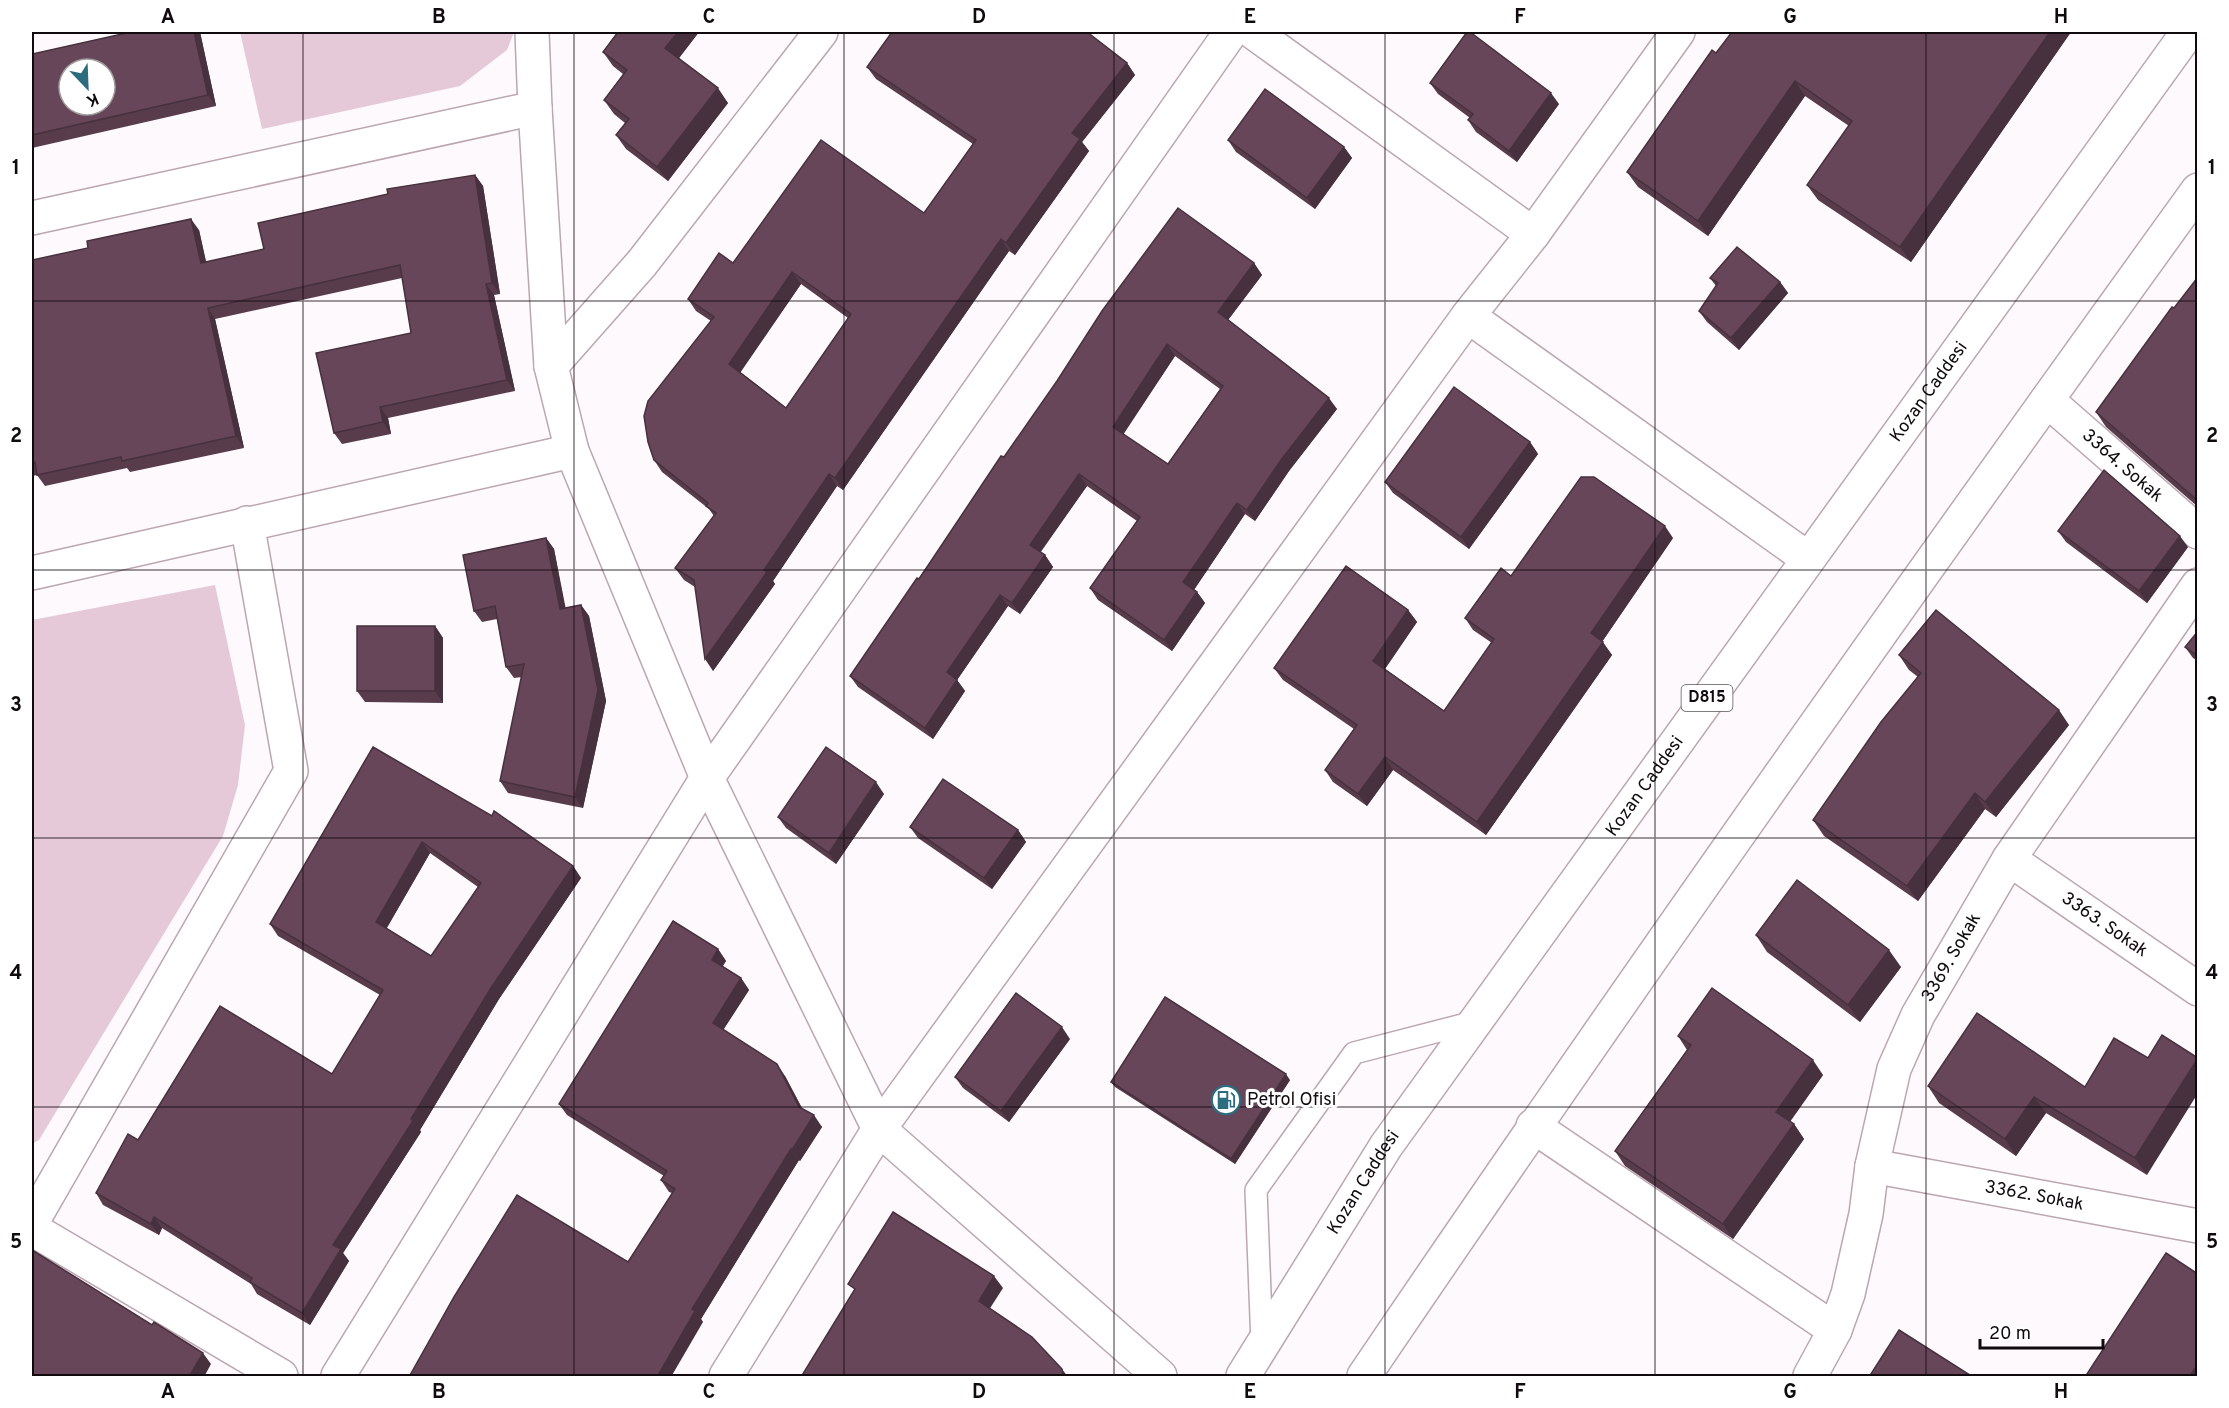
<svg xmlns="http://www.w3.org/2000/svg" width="2229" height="1408" viewBox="0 0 2229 1408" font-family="Overpass,sans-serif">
  <rect width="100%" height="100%" fill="#fef9fc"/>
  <!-- green -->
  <g fill="#e5c9d8">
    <path d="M240 32H514L507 50 460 86 262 129Z"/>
    <path d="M215 585 245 725 238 785 223 836 39 1140 32 1144V620Z"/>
  </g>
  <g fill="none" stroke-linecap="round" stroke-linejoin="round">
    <!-- lane casing -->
    <g stroke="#bca6b1" stroke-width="24">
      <path id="lane" d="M1262 1344 1256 1190 1354 1053 1474 1022"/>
    </g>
    <!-- street casing -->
    <g stroke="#bca6b1" stroke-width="36">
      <g id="street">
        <path d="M1253 32 1533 234"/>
        <path d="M32 218 535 108"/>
        <path d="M1468 316 1807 558"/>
        <path d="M551 366 642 263 821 32"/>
        <path id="s1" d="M2047 400 2198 532"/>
        <path d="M32 573 572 451"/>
        <path id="s2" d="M2009 859 2198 989"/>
        <path d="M1533 1126 1835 1330"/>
        <path id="s3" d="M1872 1166 2198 1226"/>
        <path d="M32 1222 291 771 247 523"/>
        <path d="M32 1229 281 1376"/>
        <path d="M338 1376 707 778 1231 32"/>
        <path d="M726 1376 879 1129 1468 316 1533 234 1678 32"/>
        <path id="s4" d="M1810 1376 1835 1330 1848 1294 1866 1214 1872 1166 1894 1069 1918 1015 2009 859 2198 585"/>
      </g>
    </g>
    <!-- secondary casing -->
    <g stroke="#bca6b1" stroke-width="36">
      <path id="secondary" d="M532 32 535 108 551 366 572 451 707 778 879 1129 1160 1376"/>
    </g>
    <!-- highway casing -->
    <g stroke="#bca6b1" stroke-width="36">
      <g id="highway">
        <path id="s5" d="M1243 1376 1386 1146 2188 32"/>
        <path d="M1364 1376C1635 976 1915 582 2198 190"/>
      </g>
    </g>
    <!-- lane -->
    <use href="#lane" stroke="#fff" stroke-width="21"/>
    <!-- street -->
    <use href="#street" stroke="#fff" stroke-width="33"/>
    <!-- secondary -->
    <use href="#secondary" stroke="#fff" stroke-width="33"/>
    <!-- highway -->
    <use href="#highway" stroke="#fff" stroke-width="33"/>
  </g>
  <!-- wall -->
  <g fill="#583c4c" fill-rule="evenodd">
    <path d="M131 32H200L216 106 32 148V54Z"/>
    <path d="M618 32H699L679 58 728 103 668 181 626 149 616 135 625 123 614 114 604 100 623 74 613 66 603 52Z"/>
    <path d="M2071 32 1911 262 1818 200 1807 185 1849 126 1805 96 1708 236 1638 187 1627 172 1716 53Z"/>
    <path d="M1127 63 1135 75 1082 142 1089 151 1015 255 1009 251 843 490 837 486 773 581 775 584 713 671 695 587 684 580 675 568 714 516 709 509 662 472 654 460 711 321 696 311 688 299 733 263 924 213 973 144 876 79 867 67ZM801 284 848 318 786 408 740 372Z"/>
    <path d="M1430 83 1559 104 1517 162 1476 132 1468 120 1470 118 1438 94Z"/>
    <path d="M1228 140 1344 147 1352 158 1315 209 1236 152Z"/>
    <path d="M475 175 483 186 500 294 494 295 515 391 388 418 391 434 342 444 334 433 411 333 402 278 215 319 244 448 130 472 127 468 45 486 37 475 32 476V260L199 230 206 262 264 249Z"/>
    <path d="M1254 263 1262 275 1228 320 1337 409 1289 471 1255 521 1245 514 1194 590 1197 592 1205 603 1172 651 1098 600 1090 588 1137 521 1087 486 1040 552 1045 555 1053 567 1020 614 1008 606 957 680 965 691 933 739 858 687 850 676 1004 457ZM1175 356 1220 389 1168 464 1123 434Z"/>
    <path d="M2198 277V507L2106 427 2096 412Z"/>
    <path d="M1710 278 1780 282 1788 293 1739 350 1707 322 1699 311 1716 286Z"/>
    <path d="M1530 442 1538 454 1469 549 1393 493 1385 482Z"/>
    <path d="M2058 531 2188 547 2147 603 2066 542Z"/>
    <path d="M546 538 554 549 565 608 581 605 589 616 606 701 583 808 508 793 500 781 522 677 514 678 506 667 497 619 482 622 474 611Z"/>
    <path d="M1673 538 1602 642 1612 655 1486 835 1393 770 1367 806 1333 782 1325 770 1354 729 1283 680 1274 668 1408 610 1417 622 1385 669 1444 711 1492 643 1473 630 1465 618 1511 576Z"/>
    <path d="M435 626 443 638V703L365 702 357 691Z"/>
    <path d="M2198 631V661L2193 658 2185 647Z"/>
    <path d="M1899 655 2069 725 1996 817 1985 809 1918 901 1824 836 1813 820 1918 677 1909 670Z"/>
    <path d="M373 747 573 866 581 878 499 999 420 1130 421 1132 343 1253 349 1261 310 1325 257 1294 251 1284 162 1228 159 1235 103 1205 96 1193 138 1140 332 1074 380 995 278 936 270 924ZM430 853 478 887 431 956 386 929Z"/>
    <path d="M884 794 836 864 786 828 778 817Z"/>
    <path d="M910 827 1018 830 1026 842 992 889 918 838Z"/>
    <path d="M1756 935 1901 967 1860 1022 1767 952Z"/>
    <path d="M718 949 726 961 722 966 741 978 749 990 723 1030 785 1076 802 1108 822 1127 800 1161 799 1160 745 1247 701 1319 703 1322 628 1262 672 1193 669 1192 661 1180 664 1176 567 1115 559 1104Z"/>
    <path d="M1678 1036 1823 1075 1790 1122 1794 1124 1804 1139 1733 1239 1625 1166 1615 1151 1687 1050Z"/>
    <path d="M2114 1038 2147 1175 2046 1113 2016 1156 1939 1103 1928 1086 2085 1087Z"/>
    <path d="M1070 1039 1009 1122 963 1088 955 1077Z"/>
    <path d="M1290 1080 1235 1164 1115 1087 1111 1082Z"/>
  </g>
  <!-- shaded-wall -->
  <g fill="#47313e">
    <path d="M194 32H200L216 106 208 95Z"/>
    <path d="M678 32H699L676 62 665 48Z"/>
    <path d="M2050 32H2071L1911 262 1900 247Z"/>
    <path d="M1127 63 1135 75 1082 142 1089 151 1015 255 1006 243 1072 133Z"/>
    <path d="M1795 81 1805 96 1708 236 1698 221Z"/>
    <path d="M718 88 728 103 668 181 657 167Z"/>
    <path d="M1551 93 1559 104 1517 162 1509 151Z"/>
    <path d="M1344 147 1352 158 1315 209 1307 198Z"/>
    <path d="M475 175 483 186 500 294 492 283Z"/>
    <path d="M191 219 199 230 209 275 201 263Z"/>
    <path d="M1001 239 1009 251 843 490 835 478Z"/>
    <path d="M1254 263 1262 275 1225 324 1218 312Z"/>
    <path d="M792 272 801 284 738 376 729 364Z"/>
    <path d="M1780 282 1788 293 1739 350 1731 338Z"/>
    <path d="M486 284 494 295 515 391 507 380Z"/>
    <path d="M208 308 215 319 244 448 236 436Z"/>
    <path d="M1167 344 1175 356 1121 438 1113 427Z"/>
    <path d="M1329 398 1337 409 1289 471 1255 521 1247 510 1281 460Z"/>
    <path d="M380 407 388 418 391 434 383 422Z"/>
    <path d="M1530 442 1538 454 1469 549 1461 537Z"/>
    <path d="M829 474 837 486 773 581 775 584 713 671 705 659Z"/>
    <path d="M1079 474 1087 486 1038 556 1030 545Z"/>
    <path d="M1237 503 1245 514 1191 594 1183 582Z"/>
    <path d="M1665 526 1673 538 1599 646 1591 633Z"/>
    <path d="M2180 536 2188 547 2147 603 2139 591Z"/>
    <path d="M546 538 554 549 568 620 560 609Z"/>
    <path d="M1045 555 1053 567 1020 614 1012 603Z"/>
    <path d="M1197 592 1205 603 1172 651 1164 640Z"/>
    <path d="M1000 595 1008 606 955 683 947 672Z"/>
    <path d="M581 605 589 616 606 701 583 808 575 797Z"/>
    <path d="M1408 610 1417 622 1382 673 1373 661Z"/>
    <path d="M435 626 443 638V703L435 691Z"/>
    <path d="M1603 642 1612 655 1486 835 1477 822Z"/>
    <path d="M957 680 965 691 933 739 925 728Z"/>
    <path d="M2059 710 2069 725 1996 817 1985 802Z"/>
    <path d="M1385 757 1393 770 1367 806 1358 794Z"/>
    <path d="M876 782 884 794 836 864 829 853Z"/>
    <path d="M1975 793 1985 809 1918 901 1907 886Z"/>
    <path d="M1018 830 1026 842 992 889 984 878Z"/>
    <path d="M422 842 430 853 384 933 376 922Z"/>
    <path d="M573 866 581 878 499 999 420 1130 421 1132 343 1253 349 1261 310 1325 302 1313 333 1245 411 1119 491 988Z"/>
    <path d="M718 949 726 961 720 971 712 960Z"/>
    <path d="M1889 950 1901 967 1860 1022 1848 1005Z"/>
    <path d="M741 978 749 990 720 1035 713 1023Z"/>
    <path d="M1062 1027 1070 1039 1009 1122 1001 1111Z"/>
    <path d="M2198 1058V1093L2147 1175 2135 1158Z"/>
    <path d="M1813 1060 1823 1075 1786 1126 1776 1112Z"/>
    <path d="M777 1064 785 1076 807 1118 799 1107Z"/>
    <path d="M1286 1074 1290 1080 1235 1164 1231 1159Z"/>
    <path d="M2034 1097 2046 1113 2016 1156 2005 1139Z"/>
    <path d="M814 1115 822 1127 800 1161 792 1150Z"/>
    <path d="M1794 1124 1804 1139 1733 1239 1723 1224Z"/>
    <path d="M791 1149 799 1160 701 1319 703 1322 671 1377H657L692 1309Z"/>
    <path d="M154 1217 162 1228 159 1235 151 1224Z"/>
    <path d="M994 1276 1003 1288 987 1313 979 1301Z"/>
    <path d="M203 1353 211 1364 204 1377H189Z"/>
    <path d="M2198 1364V1377H2189Z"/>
    <path d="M1062 1369 1068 1377H1063Z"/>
  </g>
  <!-- building -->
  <g fill="#664658" stroke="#47313e" stroke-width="1.5" fill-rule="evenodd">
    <path d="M131 32H194L208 95 32 135V54ZM69 69H105V105H69Z"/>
    <path d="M618 32H678L665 48 718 88 657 167 616 135 629 119 604 100 627 70 603 52Z"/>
    <path d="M892 32H1087L1127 63 1072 133 1080 139 1006 243 1001 239 835 478 829 474 764 570 767 572 705 659 694 580 675 568 716 513 706 506 708 503 654 460 648 442 644 416 648 401 714 317 688 299 719 253 733 263 821 140 924 213 976 140 867 67ZM792 272 851 314 786 408 729 364Z"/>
    <path d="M1467 32H1470L1551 93 1509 151 1468 120 1473 114 1430 83Z"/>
    <path d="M1732 32H2050L1900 247 1807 185 1852 121 1795 81 1698 221 1627 172 1712 50 1716 53Z"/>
    <path d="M1265 89 1344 147 1307 198 1228 140Z"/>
    <path d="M475 175 492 283 486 284 507 380 380 407 383 422 334 433 316 353 411 333 400 265 208 308 236 436 122 461 121 457 37 475 35 462 32 463V260L88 248 87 241 191 219 201 263 264 249 258 223 388 194 387 189Z"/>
    <path d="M1178 208 1254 263 1218 312 1329 398 1281 460 1247 510 1237 503 1183 582 1197 592 1164 640 1090 588 1140 517 1079 474 1030 545 1045 555 1012 603 1000 595 947 672 957 680 925 728 850 676 917 578 919 579 1001 456 1004 457 1057 381 1102 311ZM1167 344 1223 386 1168 464 1113 427Z"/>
    <path d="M1737 247 1780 282 1731 338 1699 311 1718 283 1710 278Z"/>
    <path d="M2198 277V501L2096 412 2172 307 2174 308Z"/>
    <path d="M1454 387 1530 442 1461 537 1385 482Z"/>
    <path d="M2104 470 2180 536 2139 591 2058 531Z"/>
    <path d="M1581 477H1594L1665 526 1591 633 1603 642 1477 822 1385 757 1358 794 1325 770 1357 725 1274 668 1346 566 1408 610 1373 661 1444 711 1494 639 1465 618 1501 568 1511 576Z"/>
    <path d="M546 538 560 609 581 605 598 690 575 797 500 781 524 664 506 667 495 606 474 611 463 555Z"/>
    <path d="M1936 610 2059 710 1985 802 1975 793 1907 886 1813 820 1881 722 1921 673 1899 655Z"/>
    <rect x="357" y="626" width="78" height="65"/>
    <path d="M2198 631V656L2185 647Z"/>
    <path d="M373 747 492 816 494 811 573 866 491 988 411 1119 413 1121 333 1245 341 1249 302 1313 250 1282 252 1278 154 1217 151 1224 96 1193 128 1134 138 1140 220 1006 332 1074 383 990 270 924ZM422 842 481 883 431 956 376 922Z"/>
    <path d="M826 747 876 782 829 853 778 817Z"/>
    <path d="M943 779 1018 830 984 878 910 827Z"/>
    <path d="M1797 880 1889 950 1848 1005 1756 935Z"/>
    <path d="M673 921 718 949 712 960 741 978 713 1023 777 1064 799 1107 814 1115 792 1150 791 1149 692 1309 695 1311 657 1377H409L454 1297 517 1195 628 1262 675 1189 661 1180 667 1171 559 1104Z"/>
    <path d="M1712 988 1813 1060 1776 1112 1794 1124 1723 1224 1615 1151 1691 1045 1678 1036Z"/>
    <path d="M1016 993 1062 1027 1001 1111 955 1077Z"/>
    <path d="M1165 997 1286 1074 1231 1159 1111 1082Z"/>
    <path d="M1977 1013 2085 1087 2114 1038 2148 1058 2162 1035 2198 1058 2135 1158 2034 1097 2005 1139 1928 1086Z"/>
    <path d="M893 1212 994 1276 979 1301 1032 1337 1062 1369 1063 1377H801L855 1289 848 1284Z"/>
    <path d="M32 1250 152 1325 154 1322 203 1353 189 1377H32Z"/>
    <path d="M2166 1253 2198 1274V1364L2189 1377H2085Z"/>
    <path d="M1899 1330 1973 1377H1869Z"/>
  </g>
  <!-- grid -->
  <path fill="none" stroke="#110a0e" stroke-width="1.5" stroke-opacity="0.55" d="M303 32V1376M574 32V1376M844 32V1376M1114 32V1376M1385 32V1376M1655 32V1376M1926 32V1376M32 301H2198M32 570H2198M32 838H2198M32 1107H2198"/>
  <!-- icons -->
  <defs>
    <g id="fuel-ring" transform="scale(1.5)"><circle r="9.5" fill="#fff" stroke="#2b6d7f" stroke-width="1.5"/><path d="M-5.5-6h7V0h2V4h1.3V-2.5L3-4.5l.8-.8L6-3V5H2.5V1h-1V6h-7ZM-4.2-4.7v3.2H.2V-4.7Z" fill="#2b6d7f"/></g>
  </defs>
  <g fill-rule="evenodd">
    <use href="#fuel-ring" x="1226" y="1100"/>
  </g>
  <g text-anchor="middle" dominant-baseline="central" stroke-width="6" stroke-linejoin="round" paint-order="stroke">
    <!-- shield labels -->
    <rect fill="#fff" stroke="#585456" stroke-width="1.5" x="1681.5" y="685" width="51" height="26" rx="4.5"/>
    <g font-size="16" font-weight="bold" fill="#110a0e">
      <text x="1707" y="698">D815</text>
    </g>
    <!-- street labels -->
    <g font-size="18" fill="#110a0e" stroke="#fff">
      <text stroke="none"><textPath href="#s5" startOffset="1200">Kozan Caddesi</textPath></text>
      <text stroke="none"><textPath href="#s1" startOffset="100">3364. Sokak</textPath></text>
      <text stroke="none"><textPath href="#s5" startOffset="714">Kozan Caddesi</textPath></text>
      <text stroke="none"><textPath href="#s2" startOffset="116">3363. Sokak</textPath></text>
      <text stroke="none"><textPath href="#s4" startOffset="446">3369. Sokak</textPath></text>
      <text stroke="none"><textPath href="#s5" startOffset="228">Kozan Caddesi</textPath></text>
      <text stroke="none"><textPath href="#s3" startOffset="165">3362. Sokak</textPath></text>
    </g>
    <!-- poi labels -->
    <g font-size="18" fill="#110a0e" stroke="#fff" text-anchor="start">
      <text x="1247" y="1100">Petrol Ofisi</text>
    </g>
  </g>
  <!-- border -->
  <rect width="2229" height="1408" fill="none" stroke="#ffffff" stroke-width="66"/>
  <!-- north arrow -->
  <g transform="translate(87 87) rotate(157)"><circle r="28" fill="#ffffff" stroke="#a09d9f" stroke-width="1.5"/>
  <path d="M0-4.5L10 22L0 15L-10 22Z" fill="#2b6d7f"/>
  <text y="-9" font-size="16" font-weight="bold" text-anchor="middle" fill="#110a0e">K</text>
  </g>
  <!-- scale -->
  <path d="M1980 1339v9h123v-9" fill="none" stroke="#110a0e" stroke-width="3"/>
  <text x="1989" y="1339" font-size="18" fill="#110a0e" stroke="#ffffff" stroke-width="4.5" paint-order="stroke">20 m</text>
  <rect x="33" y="33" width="2163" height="1342" fill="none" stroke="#110a0e" stroke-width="2"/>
  <g font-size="20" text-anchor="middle" font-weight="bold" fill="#110a0e">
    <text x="168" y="23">A</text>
    <text x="439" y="23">B</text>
    <text x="709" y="23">C</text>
    <text x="979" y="23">D</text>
    <text x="1250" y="23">E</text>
    <text x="1520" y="23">F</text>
    <text x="1790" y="23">G</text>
    <text x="2061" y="23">H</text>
    <text x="16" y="174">1</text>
    <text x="2212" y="174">1</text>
    <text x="16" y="442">2</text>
    <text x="2212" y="442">2</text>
    <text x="16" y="711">3</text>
    <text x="2212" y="711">3</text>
    <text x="16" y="979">4</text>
    <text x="2212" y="979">4</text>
    <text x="16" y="1248">5</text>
    <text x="2212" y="1248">5</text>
    <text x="168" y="1398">A</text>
    <text x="439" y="1398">B</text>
    <text x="709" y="1398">C</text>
    <text x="979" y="1398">D</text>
    <text x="1250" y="1398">E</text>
    <text x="1520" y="1398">F</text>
    <text x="1790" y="1398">G</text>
    <text x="2061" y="1398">H</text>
  </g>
</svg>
